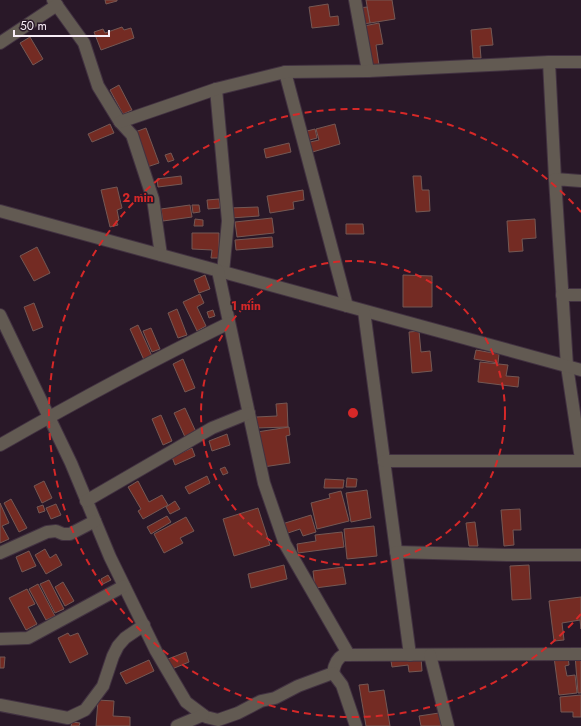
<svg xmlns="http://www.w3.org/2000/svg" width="581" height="726" viewBox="0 0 581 726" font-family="Jost,sans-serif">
  <rect width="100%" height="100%" fill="#291828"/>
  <!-- building -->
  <g fill="#742b23" stroke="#745854">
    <path d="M105 0H117V1L106 4Z"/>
    <path d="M366 0H392L395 19 370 23Z"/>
    <path d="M328 4 330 17 338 16 339 25 312 28 309 7Z"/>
    <path d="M367 7 370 23 362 24 359 8Z"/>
    <path d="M379 23 383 44 376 45 379 65 370 66 364 26Z"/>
    <path d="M122 27 124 30 131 28 134 38 101 50 94 32 103 29 105 33Z"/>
    <path d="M491 28 493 45 480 46 481 58H473L471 30Z"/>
    <path d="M30 37 43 59 33 65 20 43Z"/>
    <path d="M119 85 132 110 123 114 110 90Z"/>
    <path d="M110 124 114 133 92 142 88 134Z"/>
    <path d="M335 124 340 144 309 153 306 143 319 140 316 129Z"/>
    <path d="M146 128 159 163 147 167 135 132Z"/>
    <path d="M315 129 317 138 306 141 303 132Z"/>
    <path d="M289 143 291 152 266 158 264 149Z"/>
    <path d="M171 153 174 160 168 162 165 155Z"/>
    <path d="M181 176 182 184 158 187 157 179Z"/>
    <path d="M413 176H421L422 190H429L430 211 416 212Z"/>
    <path d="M117 187 122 208 117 210 119 220 116 221 118 225 110 227 101 190Z"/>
    <path d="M303 190 304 200 293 202 294 209 270 213 267 196Z"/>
    <path d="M219 199 220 208 208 209 207 200Z"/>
    <path d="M190 205 192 217 163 221 161 209Z"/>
    <path d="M192 205H199L200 212 193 213Z"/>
    <path d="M258 207 259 216 231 218 230 208Z"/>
    <path d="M272 218 274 233 237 237 235 222Z"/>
    <path d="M195 219 203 220V226H194Z"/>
    <path d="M535 219 536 238 522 239 523 251 509 252 507 221Z"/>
    <path d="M346 224H363L364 234H346Z"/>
    <path d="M192 233H219V258H211L212 250 192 249Z"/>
    <path d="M272 237 273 247 236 250 235 240Z"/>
    <path d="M37 247 50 273 34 281 20 256Z"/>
    <path d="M205 275 210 289 199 293 194 280Z"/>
    <path d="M403 275 432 276V307H403Z"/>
    <path d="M200 294 204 303 197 307 206 326 197 331 183 302Z"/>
    <path d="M34 303 43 327 33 331 24 307Z"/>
    <path d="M177 309 187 335 178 338 168 313Z"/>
    <path d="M213 310 215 316 209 318 207 312Z"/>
    <path d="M138 325 152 356 144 360 130 329Z"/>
    <path d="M151 328 160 349 152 352 143 331Z"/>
    <path d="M419 331 421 352 430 351 432 371 412 373 409 332Z"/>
    <path d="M476 350 499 354 498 363 474 359Z"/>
    <path d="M183 359 195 388 185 392 173 364Z"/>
    <path d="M480 362 508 365 506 376 519 377 518 387 478 382Z"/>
    <path d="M287 403 288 427 256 428V417L277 416 276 404Z"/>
    <path d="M185 408 196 432 185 437 174 413Z"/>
    <path d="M161 415 172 441 163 445 152 419Z"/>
    <path d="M289 427 290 435 286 436 290 463 263 467 257 432Z"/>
    <path d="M227 434 230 445 212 451 209 441Z"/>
    <path d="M192 448 195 456 175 465 172 457Z"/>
    <path d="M225 467 228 473 223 475 220 469Z"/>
    <path d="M207 476 210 483 189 494 185 487Z"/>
    <path d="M347 478 357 479 356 487H346Z"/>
    <path d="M325 479 344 480 343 488H324Z"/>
    <path d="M44 481 52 498 42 503 34 486Z"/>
    <path d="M138 481 149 502 162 495 168 505 143 519 138 511 141 509 128 487Z"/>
    <path d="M367 490 371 518 351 522 346 493Z"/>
    <path d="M341 491 349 521 317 529 311 503 330 498 329 494Z"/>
    <path d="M11 499 27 528 19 532 4 503Z"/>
    <path d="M175 501 180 509 170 514 166 507Z"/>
    <path d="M0 503 9 523 2 526 9 539 0 543Z"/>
    <path d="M56 504 61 515 51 519 46 508Z"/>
    <path d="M43 505 45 511 39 513 37 507Z"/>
    <path d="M258 508 270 545 234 556 223 519Z"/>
    <path d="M520 509 521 530H513L514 545 504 546 501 510Z"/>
    <path d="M311 515 316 532 303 536 300 529 285 534 282 524Z"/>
    <path d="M167 516 171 522 151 534 147 527Z"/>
    <path d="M186 517 194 531 180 538 183 543 164 553 154 534Z"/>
    <path d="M475 522 478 546H469L466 523Z"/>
    <path d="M374 526 377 556 347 559 344 529Z"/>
    <path d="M342 532 344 547 298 553 297 544 316 541 315 535Z"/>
    <path d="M45 549 50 558 56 554 62 565 46 574 35 555Z"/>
    <path d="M29 551 36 566 22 572 16 557Z"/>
    <path d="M284 565 287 579 251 588 248 574Z"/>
    <path d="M529 565 531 599 512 600 510 566Z"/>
    <path d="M343 567 346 584 315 588 313 571Z"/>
    <path d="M108 575 111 580 103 584 101 579Z"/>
    <path d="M49 580 64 609 55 613 40 584Z"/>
    <path d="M63 582 74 601 65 606 55 587Z"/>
    <path d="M38 584 55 616 46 620 29 589Z"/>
    <path d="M27 589 35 604 28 607 37 624 26 630 9 598Z"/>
    <path d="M581 597V629L580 620 562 623 564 640 554 641 549 601Z"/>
    <path d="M68 633 70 636 78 633 88 654 70 663 58 638Z"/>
    <path d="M186 652 189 662 172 669 168 659Z"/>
    <path d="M575 655H581V693H578Z"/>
    <path d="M568 656 569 665 565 666 567 676 575 675 577 693 559 695 554 657Z"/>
    <path d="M0 657H5L4 668H0Z"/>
    <path d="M421 657 422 671 409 672 408 665 392 667 391 661Z"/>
    <path d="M149 660 154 671 126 684 120 673Z"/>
    <path d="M368 684 369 692 384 690 390 726H366L359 685Z"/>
    <path d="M581 695V717H573V712H561L560 697Z"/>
    <path d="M98 700 114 701 113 716 130 717V726H96Z"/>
    <path d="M439 713 441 726H421L419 716Z"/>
    <path d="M72 722 80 723 79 726H71Z"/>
  </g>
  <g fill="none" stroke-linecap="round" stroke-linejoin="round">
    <!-- minor casing -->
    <g stroke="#423241" stroke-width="14">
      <g id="minor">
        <path d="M53 0 84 43 98 86 120 122 132 135 153 199 161 255"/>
        <path d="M355 0 368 71"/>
        <path d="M0 43 57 5"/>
        <path d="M549 62 555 179"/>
        <path d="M285 72 347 306"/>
        <path d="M216 89 228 221 223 272"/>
        <path d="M120 122 216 89 285 72 368 71 549 62H581"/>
        <path d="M581 181 555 179 567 366 581 459"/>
        <path d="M0 211 581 370"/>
        <path d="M218 271 264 483 285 544 349 655"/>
        <path d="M562 295H581"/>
        <path d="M364 311 410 655"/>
        <path d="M0 315 71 463 110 557 156 651 186 702 206 717 218 720 238 713 261 701 275 698 298 686 333 673C334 666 336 659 343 655L581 654"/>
        <path d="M0 445C75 402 151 361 229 323"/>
        <path d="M384 461H581"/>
        <path d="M86 501 212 428 249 413"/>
        <path d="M396 552 506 555H581"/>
        <path d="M0 553 47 532 56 531 63 534H70L95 521"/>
        <path d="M0 639 28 638 124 586"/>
        <path d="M430 655 448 726"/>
        <path d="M333 673 342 685 356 726"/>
        <path d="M0 705 68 718 85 710 103 686 113 656 118 646 125 638 144 625"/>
        <path d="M177 726 203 715"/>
      </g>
    </g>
    <!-- minor -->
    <use href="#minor" stroke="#625a52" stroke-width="12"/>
  </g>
  <!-- distance rings -->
  <g fill="none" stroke="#d62828" stroke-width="2" stroke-dasharray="7 5">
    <circle cx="353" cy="413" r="152"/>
    <path d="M581 614A304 304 0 1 1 581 212"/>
  </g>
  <circle cx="353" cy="413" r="6" fill="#d62828" stroke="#291828" stroke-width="2"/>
  <g font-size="12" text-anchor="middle" font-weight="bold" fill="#d62828" stroke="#291828" stroke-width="3" stroke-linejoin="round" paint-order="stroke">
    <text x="138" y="202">2 min</text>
    <text x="246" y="310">1 min</text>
  </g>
  <!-- scale -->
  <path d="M14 30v6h95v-6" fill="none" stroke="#f8edf7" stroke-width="2"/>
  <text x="20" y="30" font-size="12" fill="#f8edf7" stroke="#291828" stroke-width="3" paint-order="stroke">50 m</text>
</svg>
